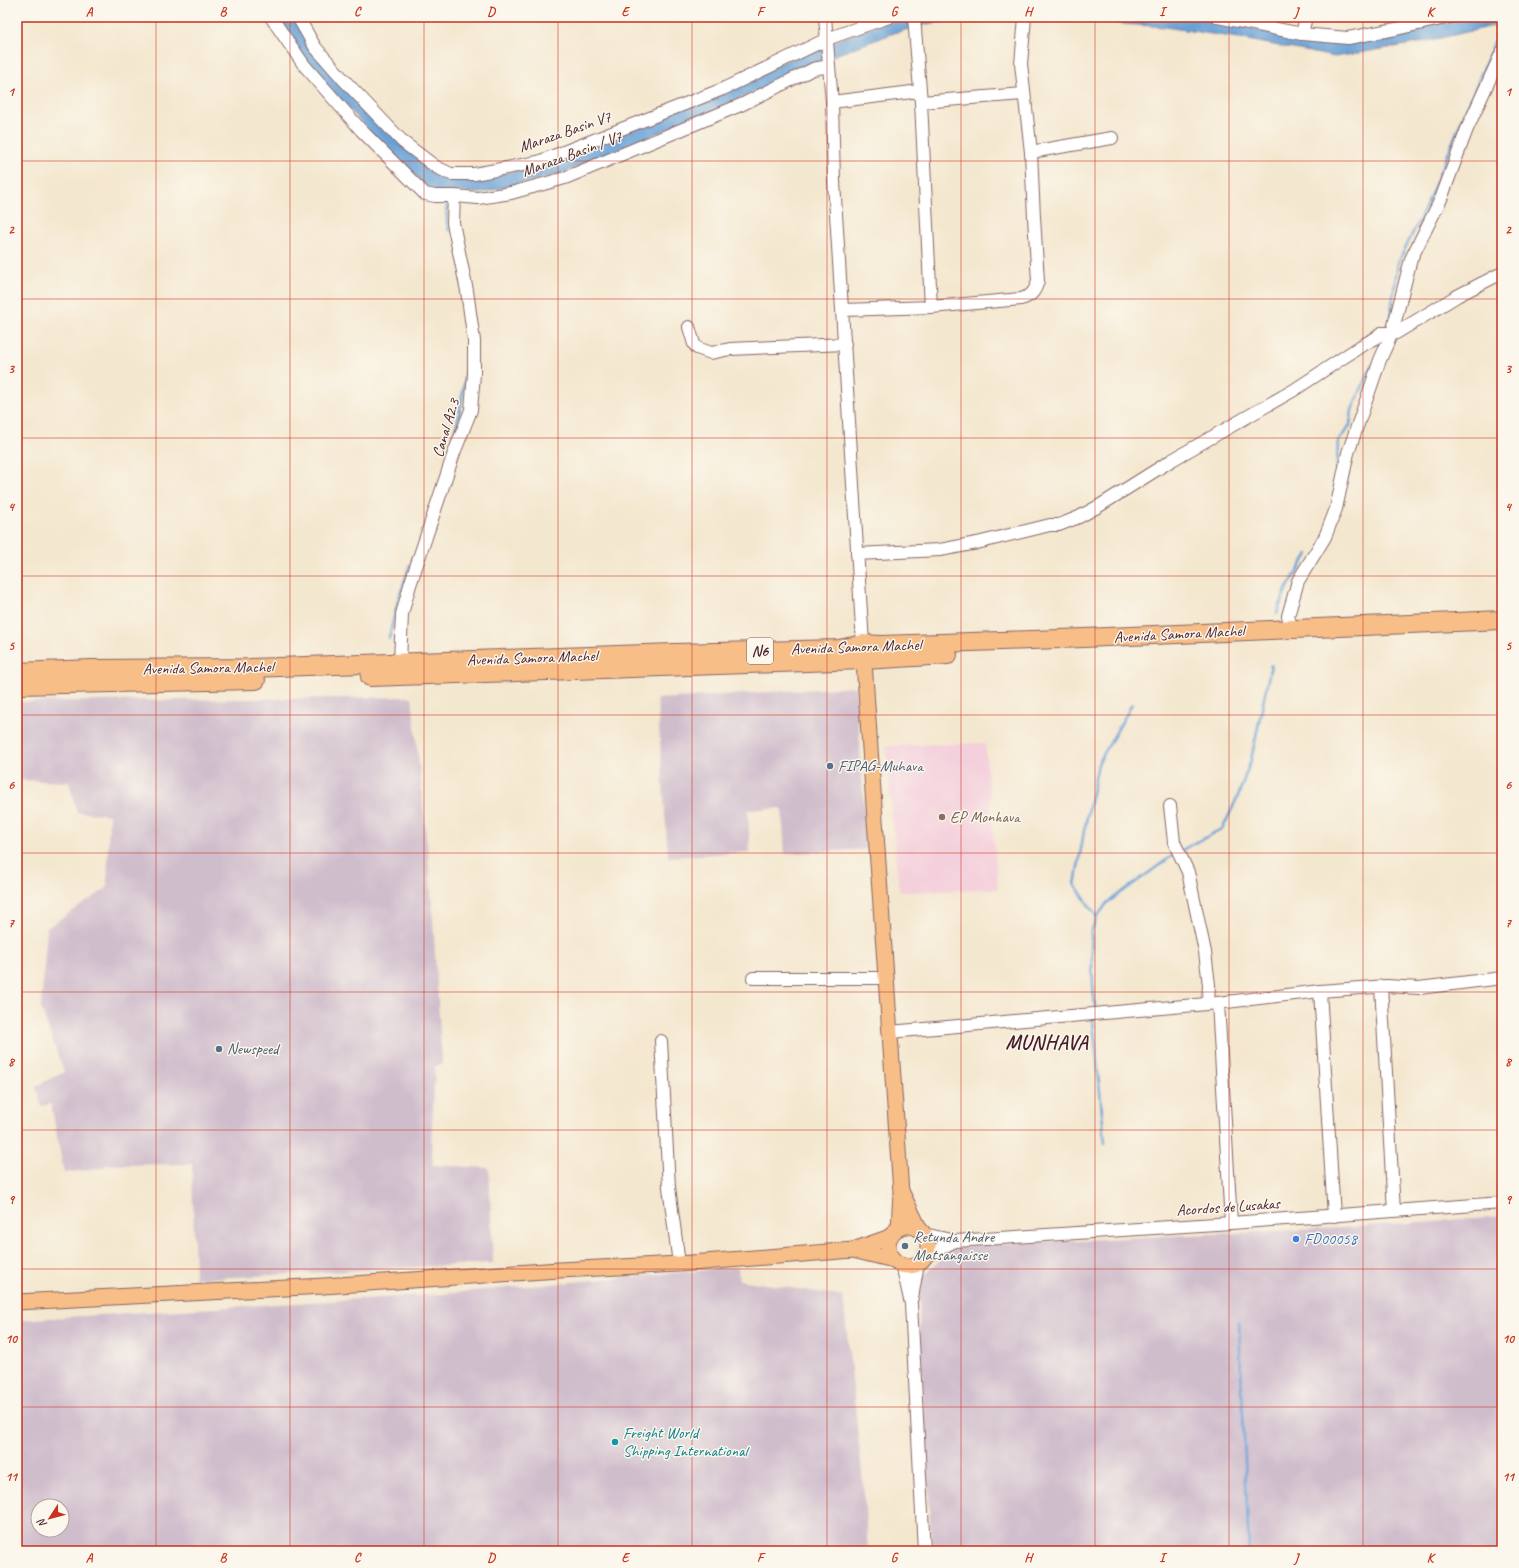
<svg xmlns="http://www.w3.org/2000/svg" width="1519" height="1568" viewBox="0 0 1519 1568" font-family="Caveat,sans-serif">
  <rect width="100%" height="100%" fill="#fbf7ec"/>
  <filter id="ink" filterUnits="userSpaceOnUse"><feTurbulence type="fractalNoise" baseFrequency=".025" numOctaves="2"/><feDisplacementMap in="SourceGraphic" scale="8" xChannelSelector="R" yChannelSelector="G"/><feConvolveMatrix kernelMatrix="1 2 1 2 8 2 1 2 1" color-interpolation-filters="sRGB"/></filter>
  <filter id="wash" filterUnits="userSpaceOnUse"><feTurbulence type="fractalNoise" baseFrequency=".012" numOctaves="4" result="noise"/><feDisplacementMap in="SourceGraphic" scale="16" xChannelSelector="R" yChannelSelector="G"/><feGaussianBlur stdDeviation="0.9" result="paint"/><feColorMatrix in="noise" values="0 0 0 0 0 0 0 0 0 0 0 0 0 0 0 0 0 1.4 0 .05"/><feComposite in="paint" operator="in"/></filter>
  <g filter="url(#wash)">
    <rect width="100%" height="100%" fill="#f4e7cf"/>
    <!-- built -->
    <path fill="#f4cfdc" d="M985 743 998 889 899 892 886 746Z"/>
    <!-- industrial -->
    <g fill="#d0bdcc" fill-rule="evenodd">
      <path d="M856 687 867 849 785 854 782 808 748 810 750 852 668 857 657 699Z"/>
      <path d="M412 697 430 874 442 1064 435 1066 431 1145 433 1165 489 1168 493 1263 195 1279 192 1164 106 1165 104 1168 64 1173 51 1104 41 1106 36 1086 64 1072 41 1008 47 928 107 888 109 815 77 812 69 782 17 780V702Z"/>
      <path d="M1502 1216V1551H932L919 1331 921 1278 951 1250 972 1245 1342 1228Z"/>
      <path d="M738 1267 739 1280 843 1296 863 1481 868 1551H17V1320L442 1294ZM38 1506H62V1530H38Z"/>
    </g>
    <!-- water -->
    <path fill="#67a0d6" stroke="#586080" d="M277 17H294L381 123 429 170 440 177 475 180 538 166 817 48 900 17H1199L1297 38 1346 41 1468 17H1502V24L1418 43 1335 57 1238 38 1165 27 1061 19 992 18 931 23 894 33 835 55 732 102 560 174 480 193 431 191 376 138 307 63Z"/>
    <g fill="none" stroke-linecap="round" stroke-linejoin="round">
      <!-- stream -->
      <g stroke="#67a0d6" stroke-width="2.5">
        <path d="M446 200 447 224 449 231"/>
        <path d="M1390 317 1398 263 1427 204 1498 33 1500 17"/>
        <path d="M466 328 468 349"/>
        <path d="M449 451 459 416 468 358"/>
        <path d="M1336 483 1338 442 1350 425 1352 410 1372 365"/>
        <path d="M1277 613 1286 590 1308 554"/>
        <path d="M389 638 398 600 410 565"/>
        <path d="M1182 850 1223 828 1238 796 1251 760 1271 665"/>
        <path d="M1097 917 1075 885 1084 831 1098 764 1132 704"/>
        <path d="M1095 1007 1093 985 1091 932 1097 917 1107 903 1176 853"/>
        <path d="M1093 1020 1105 1143"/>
        <path d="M1239 1323 1249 1551"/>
      </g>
    </g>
  </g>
  <g filter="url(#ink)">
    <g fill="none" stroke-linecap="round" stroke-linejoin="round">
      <!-- minor casing -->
      <g stroke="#866564" stroke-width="14">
        <g id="minor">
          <path d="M271 17 304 65 361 130 425 194 435 196H454L478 198 511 193 565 178 743 104 813 69 829 66"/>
          <path d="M298 17 315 47 343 79 403 142 436 167 451 174H474L538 162 723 89 827 39 889 17"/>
          <path d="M825 17 832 102 834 182 863 644"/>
          <path d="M914 17 921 102 931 307"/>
          <path d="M1218 17 1302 34 1348 38 1396 29 1450 17"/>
          <path d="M1302 34 1306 17"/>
          <path d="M832 102 920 91"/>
          <path d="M921 102 1024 94"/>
          <path d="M1031 152 1112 138"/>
          <path d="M843 310 931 307 1021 299C1032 296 1035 291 1038 281L1034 217 1031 152 1021 64 1025 17"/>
          <path d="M689 327 694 344 697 348 711 353 730 349 845 344"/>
          <path d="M857 554 940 550 977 543 1050 525H1059L1079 517 1099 506 1172 460 1294 390 1361 346 1376 338 1381 333H1396L1457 296 1502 273"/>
          <path d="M1292 629 1288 616 1298 581 1325 537 1336 509 1348 453 1380 360 1392 333 1411 259 1441 199 1467 129 1502 52"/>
          <path d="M400 663 402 614 410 585 454 453 471 410 474 374V341L467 291 453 223 454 196"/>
          <path d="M1170 806 1174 842 1188 872 1205 952 1209 985 1208 1003"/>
          <path d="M753 978H887"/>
          <path d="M1381 986 1394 1211"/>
          <path d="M1320 991 1334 1216"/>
          <path d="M1218 1003 1231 1223"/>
          <path d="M890 1032 1218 1003 1320 991 1387 986 1419 988 1502 978"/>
          <path d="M661 1041 669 1187 679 1264"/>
          <path d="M924 1234 955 1241 1231 1223 1502 1203"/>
          <path d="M924 1257 955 1241"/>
          <path d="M902 1265 911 1304 924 1551"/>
          <path d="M912 1298 918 1263"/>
        </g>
      </g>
      <!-- major casing -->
      <g stroke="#866564" stroke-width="17">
        <g id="major">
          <path d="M863 648 901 1192 899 1228"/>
          <path d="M902 1193 920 1230"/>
          <circle cx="908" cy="1246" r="20"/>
          <path d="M853 1250 894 1260"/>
          <path d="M17 1302 324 1286 559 1270 679 1264 853 1250 890 1237"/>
        </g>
      </g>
      <!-- highway casing -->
      <g stroke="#866564" stroke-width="20">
        <g id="highway">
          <path d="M17 672 91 669 250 668 674 653 839 649 863 644 881 645 1060 639 1502 620"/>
          <path d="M370 677 864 660 948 655"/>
          <path d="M17 685 256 680"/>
        </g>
      </g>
      <!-- minor -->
      <use href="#minor" stroke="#fff" stroke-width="12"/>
      <!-- major -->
      <use href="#major" stroke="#f7be87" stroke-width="15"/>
      <!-- highway -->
      <use href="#highway" stroke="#f7be87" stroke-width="18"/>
    </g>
  </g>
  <!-- grid -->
  <path fill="none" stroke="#c8321e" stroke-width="1" stroke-opacity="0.55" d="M156 17V1551M290 17V1551M424 17V1551M558 17V1551M692 17V1551M827 17V1551M961 17V1551M1095 17V1551M1229 17V1551M1363 17V1551M17 161H1502M17 299H1502M17 438H1502M17 576H1502M17 715H1502M17 853H1502M17 992H1502M17 1130H1502M17 1269H1502M17 1407H1502"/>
  <!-- markers -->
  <g fill="#5c6f8a" stroke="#fbf7ec" stroke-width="1.5">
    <circle cx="830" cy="766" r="4"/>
    <circle cx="219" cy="1049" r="4"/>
    <circle cx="905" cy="1246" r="4"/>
  </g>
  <circle fill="#8d6e63" stroke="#fbf7ec" stroke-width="1.5" cx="942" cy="817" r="4"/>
  <circle fill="#3f7fe0" stroke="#fbf7ec" stroke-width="1.5" cx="1296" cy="1239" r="4"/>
  <circle fill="#0f9aa8" stroke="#fbf7ec" stroke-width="1.5" cx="615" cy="1442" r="4"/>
  <g text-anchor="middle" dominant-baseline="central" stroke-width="3" stroke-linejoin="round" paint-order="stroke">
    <!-- shield labels -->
    <rect fill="#fbf7ec" stroke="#7f6065" stroke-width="1" x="747" y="638" width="26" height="26" rx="3"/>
    <g font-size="15" font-weight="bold" fill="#4a1f2b">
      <text x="760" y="651">N6</text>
    </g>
    <!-- street labels -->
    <g font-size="16" fill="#4a1f2b" stroke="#fbf7ec">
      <text transform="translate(565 132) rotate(-19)">Maraza Basin V7</text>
      <text transform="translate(572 154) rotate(-20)">Maraza Basin / V7</text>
      <text transform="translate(446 428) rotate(-73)">Canal A2.3</text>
      <text transform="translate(1179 634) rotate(-3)">Avenida Samora Machel</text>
      <text transform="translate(856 647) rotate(-2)">Avenida Samora Machel</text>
      <text transform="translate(532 658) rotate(-2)">Avenida Samora Machel</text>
      <text transform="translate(208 668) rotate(-1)">Avenida Samora Machel</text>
      <text transform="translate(1228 1207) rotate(-4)">Acordos de Lusakas</text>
    </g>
    <!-- service labels -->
    <g font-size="16" fill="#4e5e75" stroke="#fbf7ec" text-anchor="start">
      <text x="838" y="766">FIPAG-Muhava</text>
      <text x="227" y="1049">Newspeed</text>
      <text x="913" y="1237">Retunda Andre<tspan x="913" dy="18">Matsangaisse</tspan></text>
    </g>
    <!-- education labels -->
    <g font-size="16" fill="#785e54" stroke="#fbf7ec" text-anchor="start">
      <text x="950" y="817">EP Monhava</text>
    </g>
    <!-- shop labels -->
    <g font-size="16" fill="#366cbe" stroke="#fbf7ec" text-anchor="start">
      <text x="1304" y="1239">FD00058</text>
    </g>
    <!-- culture labels -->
    <g font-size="16" fill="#0d838f" stroke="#fbf7ec" text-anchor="start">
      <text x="623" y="1433">Freight World<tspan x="623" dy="18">Shipping International</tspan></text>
    </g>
    <!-- district labels -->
    <g font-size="20" font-weight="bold" letter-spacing="1" fill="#4a1f2b" stroke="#fbf7ec">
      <text x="1047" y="1042">MUNHAVA</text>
    </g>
  </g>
  <!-- margin -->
  <rect width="1519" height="1568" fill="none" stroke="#fbf7ec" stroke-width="44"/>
  <!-- north arrow -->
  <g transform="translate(50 1518) rotate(234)"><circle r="19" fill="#fbf7ec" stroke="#b4a19f"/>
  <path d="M0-3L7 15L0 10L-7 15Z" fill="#c8321e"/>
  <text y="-6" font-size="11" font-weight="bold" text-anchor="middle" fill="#4a1f2b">N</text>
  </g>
  <rect x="22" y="22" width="1475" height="1524" fill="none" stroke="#c8321e" stroke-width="1.5"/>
  <g font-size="13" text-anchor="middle" font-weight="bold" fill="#c8321e">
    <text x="89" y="16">A</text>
    <text x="223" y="16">B</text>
    <text x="357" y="16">C</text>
    <text x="491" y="16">D</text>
    <text x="625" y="16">E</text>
    <text x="760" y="16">F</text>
    <text x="894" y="16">G</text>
    <text x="1028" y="16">H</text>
    <text x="1162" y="16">I</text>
    <text x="1296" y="16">J</text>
    <text x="1430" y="16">K</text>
    <text x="11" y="96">1</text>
    <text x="1508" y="96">1</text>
    <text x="11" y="234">2</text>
    <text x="1508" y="234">2</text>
    <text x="11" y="373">3</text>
    <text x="1508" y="373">3</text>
    <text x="11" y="511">4</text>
    <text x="1508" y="511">4</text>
    <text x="11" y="650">5</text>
    <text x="1508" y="650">5</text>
    <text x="11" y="789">6</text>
    <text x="1508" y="789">6</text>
    <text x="11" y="927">7</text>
    <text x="1508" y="927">7</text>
    <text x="11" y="1066">8</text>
    <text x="1508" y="1066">8</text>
    <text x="11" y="1204">9</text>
    <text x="1508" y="1204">9</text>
    <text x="11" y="1343">10</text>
    <text x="1508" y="1343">10</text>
    <text x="11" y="1481">11</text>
    <text x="1508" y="1481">11</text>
    <text x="89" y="1562">A</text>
    <text x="223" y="1562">B</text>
    <text x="357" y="1562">C</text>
    <text x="491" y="1562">D</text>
    <text x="625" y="1562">E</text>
    <text x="760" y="1562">F</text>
    <text x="894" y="1562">G</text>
    <text x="1028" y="1562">H</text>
    <text x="1162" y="1562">I</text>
    <text x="1296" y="1562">J</text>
    <text x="1430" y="1562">K</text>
  </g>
</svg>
